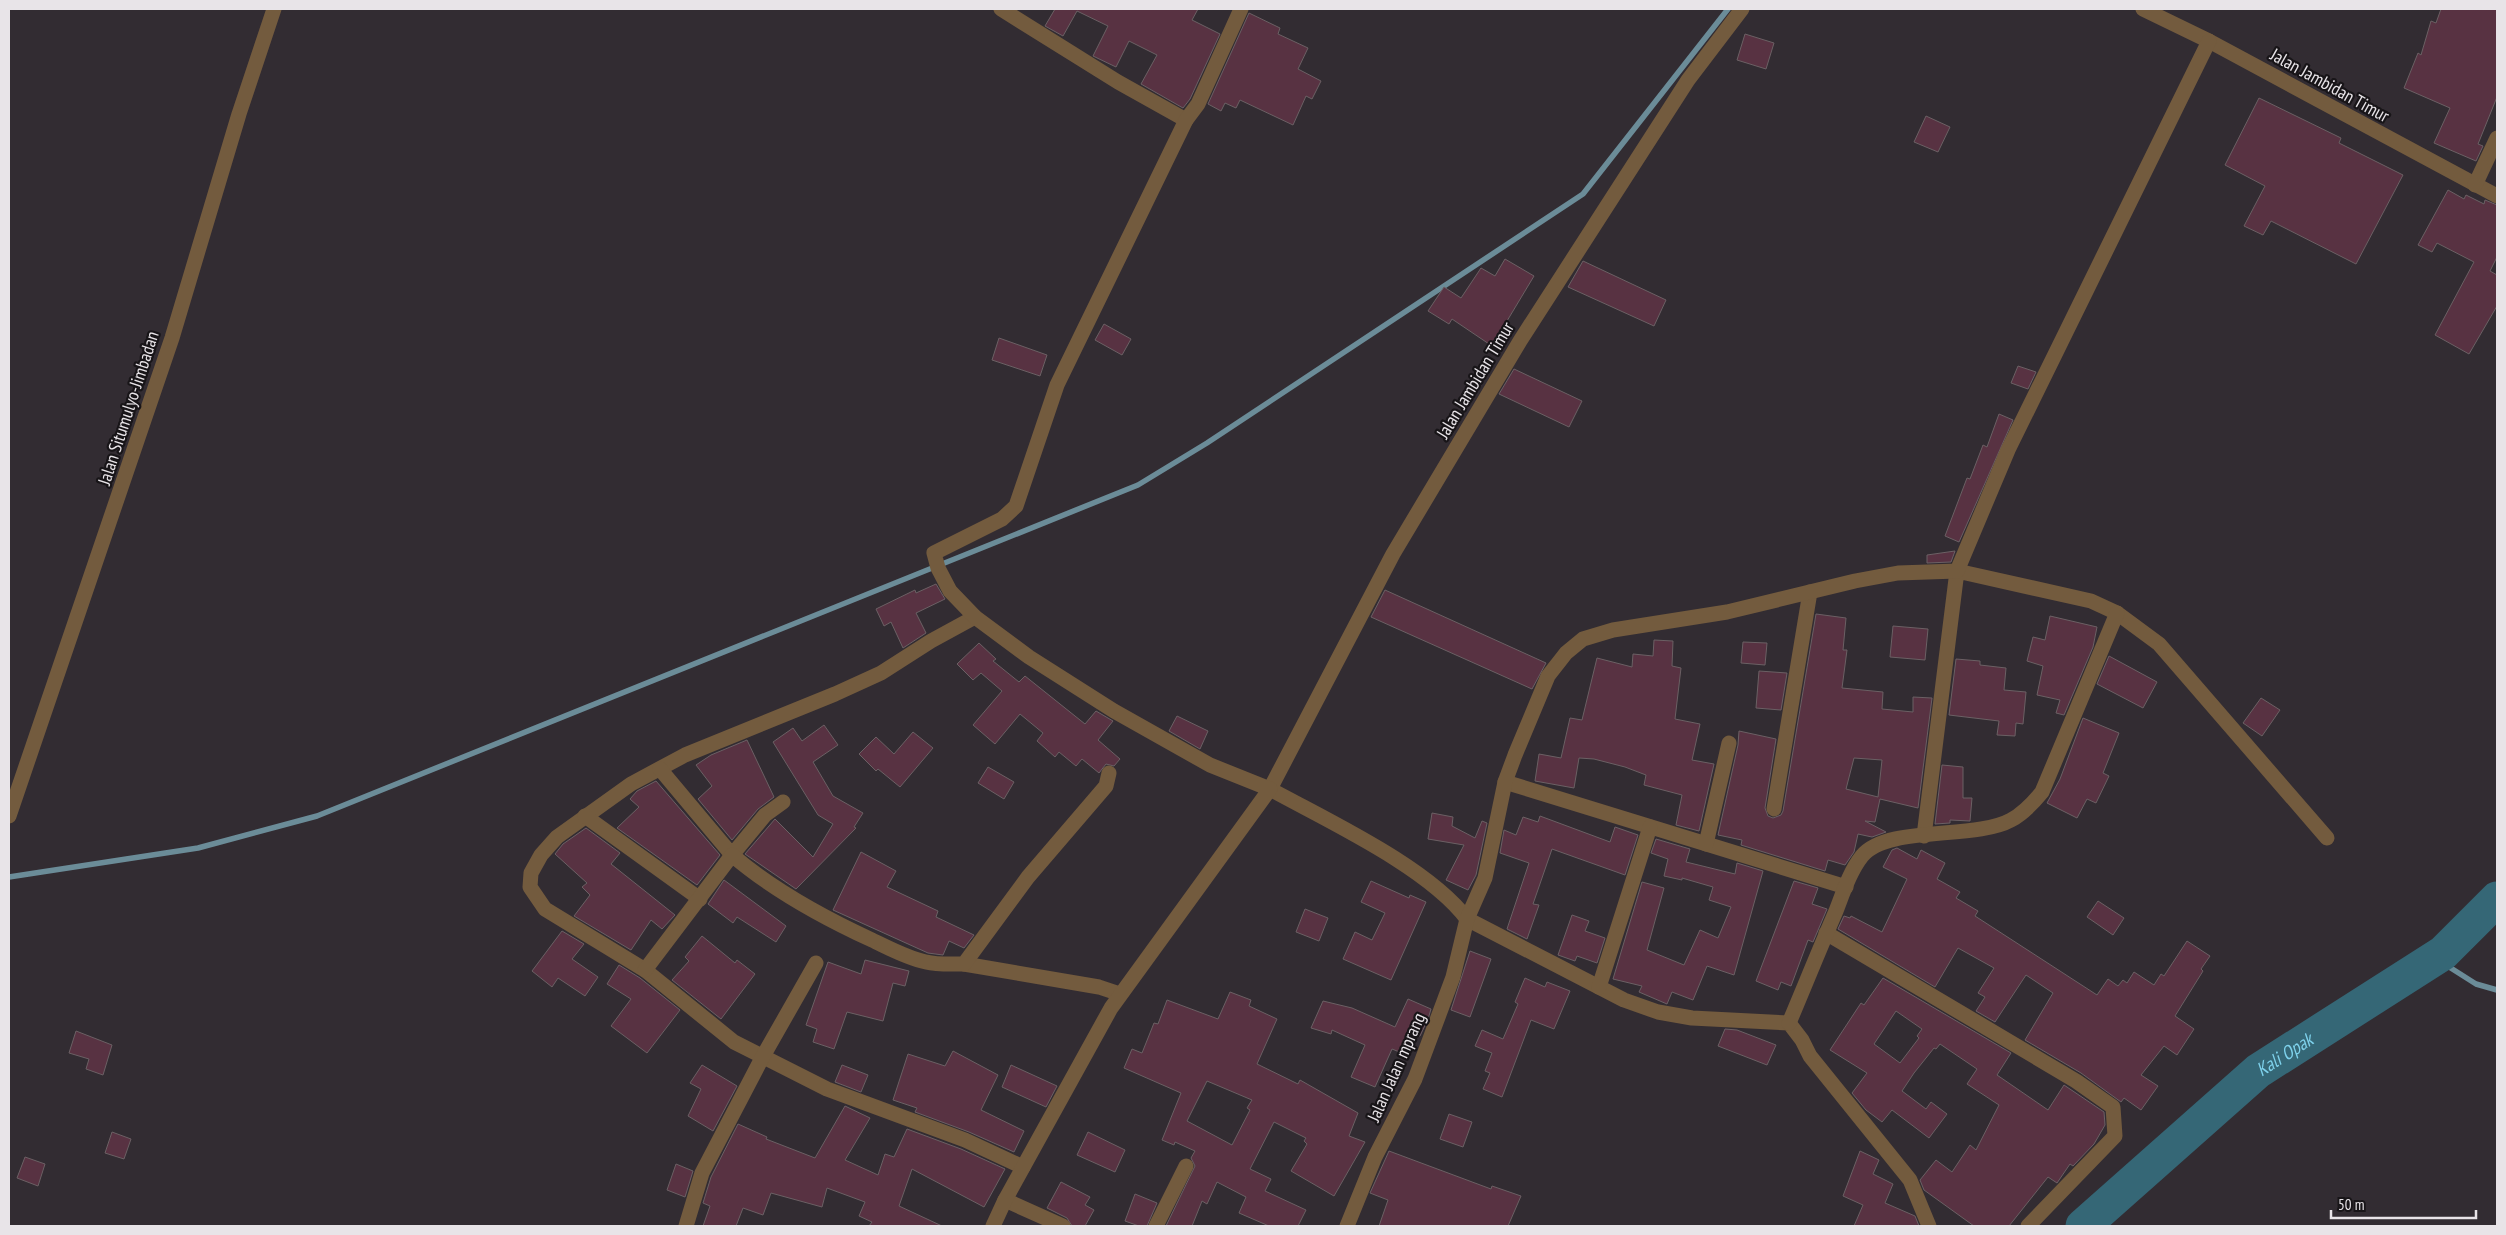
<svg xmlns="http://www.w3.org/2000/svg" width="2506" height="1235" viewBox="0 0 2506 1235" font-family="'PT Sans Narrow',sans-serif">
  <rect width="100%" height="100%" fill="#322c32"/>
  <g fill="none" stroke-linecap="round" stroke-linejoin="round">
    <!-- stream -->
    <g stroke="#6b8c98" stroke-width="5.5">
      <path d="M9 877 198 848 317 816 1138 485 1207 443 1583 194 1728 9"/>
      <path d="M2435 958 2476 984 2497 990"/>
    </g>
    <!-- river -->
    <path stroke="#356776" stroke-width="35" id="s1" d="M2083 1226 2258 1071 2443 953 2497 899"/>
  </g>
  <!-- building -->
  <g fill="#583242" stroke="#6b6064" fill-rule="evenodd">
    <path d="M1055 9H1198L1192 20 1220 34 1190 99 1183 108 1141 84 1157 55 1129 41 1116 67 1093 56 1108 26 1077 11 1063 36 1045 26Z"/>
    <path d="M2441 9H2497V97L2478 144 2483 146 2476 161 2434 143 2450 108 2404 88 2418 53 2421 55 2431 21 2436 23Z"/>
    <path d="M1249 13 1280 28 1278 34 1308 48 1298 69 1321 81 1312 99 1306 96 1293 125 1240 100 1236 108 1225 103 1221 111 1208 104Z"/>
    <path d="M1745 34 1774 43 1766 69 1737 60Z"/>
    <path d="M2259 98 2341 138 2339 143 2403 175 2356 264 2271 221 2263 235 2244 226 2265 186 2225 165Z"/>
    <path d="M1926 116 1950 127 1938 152 1914 142Z"/>
    <path d="M2448 190 2464 199 2466 195 2484 204 2485 200 2497 205V257L2490 271 2497 275V306L2469 354 2435 335 2474 262 2437 243 2432 252 2418 245Z"/>
    <path d="M1505 259 1534 276 1492 346 1452 319 1449 324 1428 311 1444 287 1461 298 1481 268 1495 276Z"/>
    <path d="M1583 261 1666 300 1654 326 1568 287Z"/>
    <path d="M1104 324 1131 339 1122 355 1095 340Z"/>
    <path d="M999 338 1047 355 1040 376 992 360Z"/>
    <path d="M2018 366 2036 372 2028 389 2011 383Z"/>
    <path d="M1514 369 1582 401 1569 427 1499 394Z"/>
    <path d="M1999 414 2013 420 1959 542 1945 536 1967 478 1970 479 1983 445 1987 447Z"/>
    <path d="M1955 551 1951 562 1927 563V555Z"/>
    <path d="M936 584 945 599 916 613 926 633 903 648 891 622 884 626 876 609 915 590 916 593Z"/>
    <path d="M1385 590 1546 663 1532 689 1371 617Z"/>
    <path d="M1816 614 1846 618 1843 650H1847L1842 688 1883 692 1882 709 1913 712V697L1932 698 1918 808 1880 799 1875 822 1865 821 1886 832 1872 837 1858 834 1854 852 1845 865 1828 860 1825 871 1741 845 1742 840 1718 835 1738 745 1739 731 1776 739 1765 808 1768 816 1773 818 1781 815 1783 811ZM1854 758 1882 760 1878 797 1846 789Z"/>
    <path d="M2050 616 2097 627 2093 647 2064 715 2056 713 2060 700 2037 695 2043 666 2027 661 2033 637 2045 640Z"/>
    <path d="M1893 626 1928 629 1925 660 1890 657Z"/>
    <path d="M1654 640 1673 641 1672 666 1681 668 1675 719 1700 724 1692 760 1714 764 1699 831 1676 825 1682 795 1644 785 1646 775 1625 767 1594 759 1579 758 1574 788 1535 781 1539 754 1561 758 1570 718 1582 720 1597 658 1632 667 1633 654 1653 656Z"/>
    <path d="M1743 642 1767 643 1765 665 1741 663Z"/>
    <path d="M979 643 996 659 993 661 1019 682 1025 676 1085 724 1096 711 1113 721 1098 740 1120 759 1114 766 1106 764 1099 773 1082 759 1076 766 1059 752 1055 757 1037 741 1043 733 1020 714 995 744 973 725 1002 691 981 673 973 680 957 664Z"/>
    <path d="M2109 656 2157 682 2143 708 2097 684Z"/>
    <path d="M1956 659 1980 661V665L2006 668 2004 690 2026 692 2023 724 2016 723 2015 736 1997 735 1999 721 1949 715Z"/>
    <path d="M1759 671 1787 673 1781 710 1756 708Z"/>
    <path d="M2261 698 2280 710 2262 736 2243 723Z"/>
    <path d="M1177 716 1208 731 1200 749 1169 731Z"/>
    <path d="M2083 718 2119 733 2103 773 2109 776 2096 803 2087 799 2077 818 2047 803 2060 779Z"/>
    <path d="M824 725 838 745 813 762 833 796 863 813 854 827 856 828 796 889 745 854 775 819 813 857 833 824 818 815 773 742 793 728 802 741Z"/>
    <path d="M913 732 933 748 900 787 878 769 876 771 859 754 876 737 894 754Z"/>
    <path d="M747 740 774 797 758 809 732 840 698 799 712 786 696 765 711 755Z"/>
    <path d="M1942 765 1963 767V798H1972L1970 821 1950 820V823L1935 824Z"/>
    <path d="M988 767 1014 782 1004 799 978 783Z"/>
    <path d="M656 781 720 855 697 885 617 828 639 807 630 799 637 791Z"/>
    <path d="M1432 813 1453 817 1452 826 1475 838 1482 821 1487 823 1476 875 1468 890 1446 880 1464 845 1428 839Z"/>
    <path d="M1540 816 1610 842 1615 827 1638 835 1625 875 1552 849 1533 904 1539 905 1527 939 1507 929 1529 863 1500 853 1504 830 1516 835 1523 817 1538 822Z"/>
    <path d="M586 828 620 853 611 864 675 915 662 929 651 920 631 950 574 916 590 895 582 887 587 883 555 854 563 844Z"/>
    <path d="M1656 839 1690 849 1686 862 1735 874 1737 863 1763 871 1734 975 1707 966 1693 1000 1672 992 1667 1004 1639 992 1642 986 1613 979 1642 882 1664 888 1647 950 1684 965 1700 930 1718 938 1731 907 1709 900 1713 887 1682 878V880L1664 876 1668 859 1651 853Z"/>
    <path d="M1897 848 1917 859 1921 850 1945 863 1937 879 1960 892 1956 898 1978 911 1975 916 2097 995 2108 979 2118 986 2123 980 2127 983 2134 972 2154 985 2161 974 2164 976 2187 941 2210 956 2201 969 2203 971 2175 1016 2194 1029 2177 1055 2164 1046 2141 1075 2158 1086 2141 1110 2124 1098 2121 1102 2081 1073 2025 1040 2053 993 2026 975 1995 1022 1976 1011 1985 997 1978 993 1994 968 1958 948 1935 987 1838 929 1844 916 1850 918 1851 916 1882 932 1907 879 1883 867 1892 850Z"/>
    <path d="M861 852 896 871 887 887 938 911 936 917 974 935 964 948 949 941 943 955 928 953 833 910Z"/>
    <path d="M724 880 786 926 776 942 737 917 733 923 708 904Z"/>
    <path d="M1371 881 1409 898 1410 895 1426 902 1391 980 1343 959 1355 932 1372 940 1385 913 1361 902Z"/>
    <path d="M1794 881 1818 888 1812 904 1827 909 1813 942 1808 940 1791 986 1781 982 1778 990 1756 981Z"/>
    <path d="M2098 901 2124 918 2113 935 2087 917Z"/>
    <path d="M1305 909 1328 918 1319 941 1296 932Z"/>
    <path d="M1572 915 1589 921 1585 931 1605 938 1597 963 1577 956 1575 961 1558 955Z"/>
    <path d="M562 931 584 944 572 959 598 977 585 996 558 978 552 987 532 971Z"/>
    <path d="M702 936 735 963 737 960 755 974 721 1019 672 980 689 961 685 957Z"/>
    <path d="M1470 951 1491 959 1470 1017 1451 1010Z"/>
    <path d="M865 960 909 971 905 986 893 983 883 1021 847 1012 834 1049 813 1042 817 1029 806 1025 828 962 861 974Z"/>
    <path d="M619 965 640 978 680 1010 647 1053 611 1026 631 999 607 984Z"/>
    <path d="M1525 978 1545 987 1547 982 1570 991 1554 1029 1531 1020 1502 1097 1483 1089 1490 1073 1485 1071 1492 1053 1475 1046 1482 1030 1503 1039 1518 1004 1515 1002Z"/>
    <path d="M1883 978 2011 1053 1997 1075 2048 1110 2064 1085 2104 1112 2105 1125 2094 1144 2073 1166 2070 1164 2057 1183 2048 1177 2009 1226H1974L1924 1190 1920 1180 1936 1160 1952 1172 1970 1145 1976 1150 1999 1105 1967 1084 1977 1069 1940 1044 1936 1049 1934 1048 1914 1073 1902 1091 1926 1109 1931 1102 1947 1114 1929 1138 1892 1110 1882 1122 1866 1110 1852 1093 1867 1073 1830 1050 1861 1003 1864 1005ZM1896 1011 1922 1029 1917 1036 1919 1038 1900 1063 1874 1044Z"/>
    <path d="M1230 992 1251 1000 1249 1006 1277 1019 1257 1064 1298 1084 1300 1080 1358 1113 1349 1136 1365 1142 1334 1196 1291 1171 1307 1144 1304 1141 1306 1138 1274 1122 1250 1169 1271 1179 1265 1191 1306 1210 1298 1226H1269L1239 1213 1246 1197 1217 1182 1207 1204 1202 1201 1192 1226H1166L1195 1166 1191 1158 1195 1151 1175 1142 1174 1145 1162 1140 1181 1093 1124 1068 1132 1049 1142 1053 1154 1023 1158 1024 1167 1000 1218 1019ZM1207 1081 1252 1100 1247 1108 1250 1110 1232 1145 1187 1121Z"/>
    <path d="M1408 999 1431 1009 1428 1019 1420 1036 1417 1035 1407 1055 1392 1049 1375 1087 1351 1077 1365 1045 1332 1030 1331 1034 1311 1028 1323 1001 1352 1008 1395 1027Z"/>
    <path d="M1725 1029 1737 1030 1776 1045 1767 1065 1718 1046Z"/>
    <path d="M76 1031 112 1045 103 1075 86 1069 89 1059 69 1053Z"/>
    <path d="M953 1051 998 1075 981 1110 1024 1131 1014 1152 969 1132 915 1112 917 1108 893 1100 908 1054 945 1066Z"/>
    <path d="M702 1065 737 1086 713 1131 688 1116 701 1089 690 1083Z"/>
    <path d="M842 1065 868 1075 861 1092 835 1082Z"/>
    <path d="M1011 1065 1057 1086 1046 1107 1002 1087Z"/>
    <path d="M845 1106 870 1118 845 1160 878 1175 885 1154 894 1157 907 1129 961 1149 1005 1169 984 1207 912 1169 899 1206 942 1226H869L872 1222 859 1216 865 1202 827 1188 822 1207 771 1193 763 1215 743 1208 736 1226H703L710 1206 703 1203 711 1177 738 1124 767 1137 766 1139 815 1158Z"/>
    <path d="M1449 1114 1472 1122 1463 1147 1440 1139Z"/>
    <path d="M112 1132 131 1139 124 1159 105 1153Z"/>
    <path d="M1088 1132 1125 1150 1115 1172 1077 1155Z"/>
    <path d="M1389 1151 1491 1189 1492 1186 1521 1196 1508 1226H1379L1388 1200 1370 1193Z"/>
    <path d="M1860 1151 1879 1160 1873 1174 1893 1184 1885 1203 1915 1216 1919 1226H1854L1863 1205 1843 1196Z"/>
    <path d="M25 1157 45 1164 38 1186 17 1178Z"/>
    <path d="M676 1164 693 1171 685 1197 667 1190Z"/>
    <path d="M1061 1182 1090 1197 1085 1205 1094 1210 1085 1226H1072L1067 1218 1047 1208Z"/>
    <path d="M1135 1194 1157 1203 1147 1226H1139L1125 1221Z"/>
  </g>
  <g fill="none" stroke-linecap="round" stroke-linejoin="round">
    <!-- minor -->
    <g stroke="#735b3e" stroke-width="15">
      <path d="M1001 9 1118 82 1186 120"/>
      <path d="M1742 9 1688 80 1520 341 1393 554 1270 789C1328 821 1428 867 1467 919L1624 1000 1658 1012 1692 1018 1789 1023 1802 1040 1810 1056 1910 1180 1929 1226"/>
      <path d="M2143 9 2209 41 2497 196"/>
      <path d="M2475 185 2497 138"/>
      <path d="M975 617 931 641 881 673 835 694 685 755 631 784 557 837 541 855 531 873 530 887 545 909 645 970 734 1042 827 1089 965 1140 1023 1167"/>
      <path d="M660 769 732 855 765 815 783 802"/>
      <path d="M1505 782 1846 887"/>
      <path d="M1774 809 1810 592"/>
      <path d="M9 816 172 338 239 114 274 9"/>
      <path d="M585 816 700 899"/>
      <path d="M1924 836 1957 571 2091 601 2117 613 2159 644 2327 838"/>
      <path d="M1706 844 1729 743"/>
      <path d="M1826 933 2076 1081 2113 1107 2115 1136 2028 1226"/>
      <path d="M964 964 1099 987 1120 994"/>
      <path d="M645 970 732 855C774 891 822 917 872 940 889 948 907 958 926 962 938 965 951 964 964 964L1028 877 1106 786 1109 773"/>
      <path d="M1599 987 1650 827"/>
      <path d="M1789 1023C1805 985 1820 948 1836 911 1843 893 1850 871 1862 856 1887 825 1975 840 2011 820 2024 813 2033 803 2042 792L2117 613"/>
      <path d="M1005 1200 1063 1226"/>
      <path d="M686 1226 702 1173 762 1058 816 963"/>
      <path d="M993 1226 1005 1200 1111 1008 1270 789 1210 765 1114 711 1029 657 975 617 950 591 938 568 934 553 1002 519 1016 506 1057 385 1186 120 1198 104 1241 9"/>
      <path d="M1156 1226 1186 1166"/>
      <path d="M1347 1226 1375 1157 1415 1079 1453 977 1467 919 1485 878 1505 782 1515 755 1548 676 1566 653 1583 639 1613 630 1727 612 1855 581 1898 573 1957 571 2008 450 2209 41"/>
    </g>
  </g>
  <g text-anchor="middle" dominant-baseline="central" stroke-width="4.5" stroke-linejoin="round" paint-order="stroke">
    <!-- street labels -->
    <g font-size="18" fill="#e8e4e8" stroke="#181518">
      <text transform="translate(2330 85) rotate(29)">Jalan Jambidan Timur</text>
      <text transform="translate(1475 380) rotate(-59)">Jalan Jambidan Timur</text>
      <text transform="translate(128 408) rotate(-72)">Jalan Situmulyo-Jimbadan</text>
      <text transform="translate(1396 1067) rotate(-66)">Jalan Jalan mprang</text>
    </g>
    <!-- water labels -->
    <g font-size="19" font-style="italic" fill="#7ed1eb" stroke="#181518">
      <text stroke="none"><textPath href="#s1" startOffset="265">Kali Opak</textPath></text>
    </g>
  </g>
  <!-- border -->
  <rect width="2506" height="1235" fill="none" stroke="#e8e4e8" stroke-width="20"/>
  <!-- scale -->
  <path d="M2331 1210v8h145v-8" fill="none" stroke="#e8e4e8" stroke-width="2.5"/>
  <text x="2338" y="1210" font-size="15" fill="#e8e4e8" stroke="#181518" stroke-width="4" paint-order="stroke">50 m</text>
</svg>
